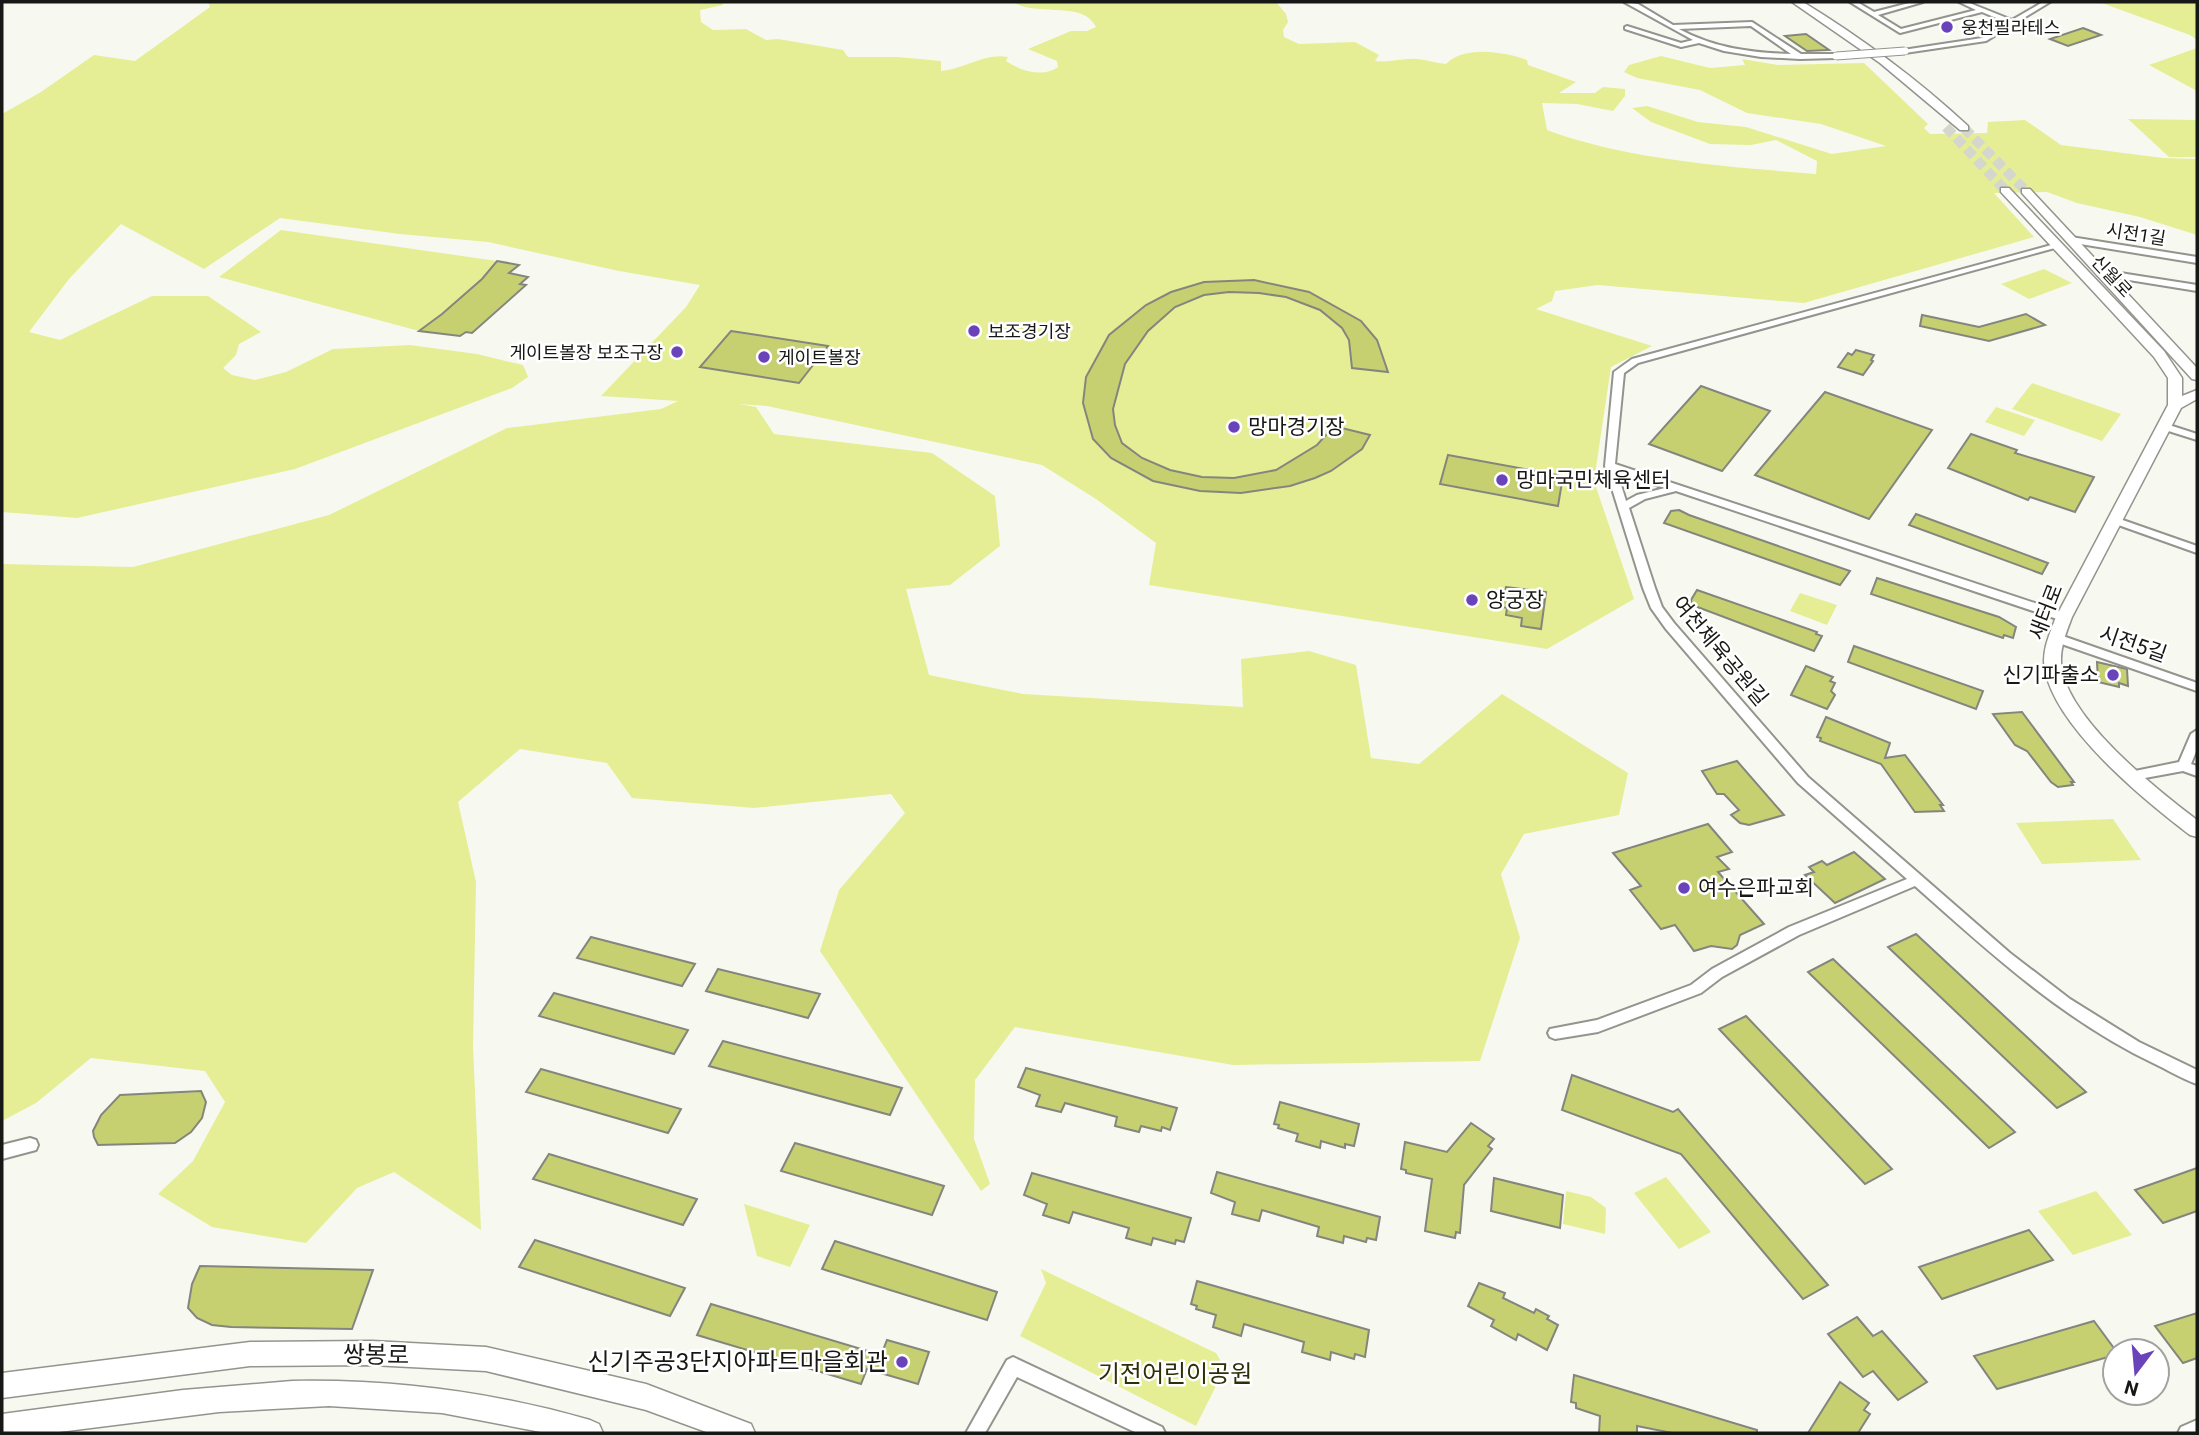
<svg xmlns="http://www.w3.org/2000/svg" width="2199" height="1435" viewBox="0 0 2199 1435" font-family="Roboto,'Noto Sans KR',sans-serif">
  <rect width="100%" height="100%" fill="#f7f9f0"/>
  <!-- green -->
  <g fill="#e5ee95">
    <path d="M208 2H723V5L700 10 701 22 713 30 746 29 766 40 778 39 843 50 848 57H898L941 61V71C965 69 984 53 1008 57L1006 61C1021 71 1043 78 1058 67L1057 61 1028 49 1071 31H1087L1096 27C1084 0 1037 17 1013 2H1276L1286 14 1288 22 1283 30 1284 37 1299 44 1355 42 1379 55 1375 61C1390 63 1402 58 1417 59 1427 60 1436 63 1446 64 1465 45 1504 52 1527 60L1528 65 1576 82 1559 93H1595L1603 87 1625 89V96L1613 111 1577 104 1542 103 1547 130C1627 160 1730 167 1816 174L1817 161 1776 140 1751 145 1710 144 1651 122 1632 108 1647 106 1698 122 1746 127 1832 154 1886 146 1821 124 1747 113 1700 90 1637 78 1624 72 1629 65 1661 56 1710 68 1745 65 1742 59 1778 65 1864 63 1928 124 1924 128 1930 134 1987 133 1988 122 2025 120 2061 145 2163 158 2197 159V235L2140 217 2077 203 2047 192 1994 193 2034 237 1804 303 1598 285 1555 291 1552 301 1536 309 1652 346 1611 367 1594 481 1634 599 1547 649 1149 585 1156 543 1096 499 1042 465 767 406 739 404 756 407 774 434 932 453 995 496 1000 546 950 585 906 589 929 675 1023 694 1243 707 1241 659 1309 651 1356 665 1371 758 1419 764 1502 694 1628 773 1619 815 1524 834 1501 874 1520 938 1480 1061 1233 1065 1015 1027 975 1080 974 1139 990 1184 981 1191 820 951 839 890 905 813 891 794 754 808 632 798 607 763 520 749 458 802 476 882 473 1046 481 1230 394 1172 357 1188 306 1243 212 1227 158 1194 193 1161 225 1102 205 1071 91 1058 36 1103 2 1121V564L133 567 329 515 507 428 661 409 678 401 601 396 686 307 700 285 619 271 488 242 400 234 280 218 204 269 121 224 69 279 29 332 60 340 152 296H208L261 332 239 344 236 355 223 368 232 375 255 380 286 372 333 349 410 345 477 354 523 365 528 377 512 388 295 469 77 518 2 512V114L41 92 94 55 135 61 210 7Z"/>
    <path d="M2099 2H2197V40L2190 35Z"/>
    <path d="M2197 48V91L2149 65Z"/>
    <path d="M2128 119 2197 120V157H2169Z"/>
    <path d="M281 230 497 261C474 288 447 310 419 331L219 277Z"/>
    <path d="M2044 269 2072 283 2029 299 2001 284Z"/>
    <path d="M2032 383 2121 414 2102 441 2012 409Z"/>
    <path d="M1996 407 2035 420 2024 436 1985 422Z"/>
    <path d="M1800 593 1837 605 1827 625 1790 611Z"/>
    <path d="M2113 819 2141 860 2042 864 2016 823Z"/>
    <path d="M1666 1177 1711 1232 1679 1249 1634 1193Z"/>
    <path d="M1566 1191 1591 1197 1606 1208 1605 1234 1563 1224Z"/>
    <path d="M2096 1191 2132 1235 2073 1255 2038 1211Z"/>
    <path d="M744 1204 810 1225 790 1267 757 1256Z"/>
    <path d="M1041 1269 1216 1353 1225 1368 1196 1426 1020 1336 1046 1283Z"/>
  </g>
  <!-- building -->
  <g fill="#c7d070" stroke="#84867e" stroke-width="2">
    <path d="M2083 28 2101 35 2068 46 2050 39Z"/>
    <path d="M1806 34 1829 50 1807 51 1785 36Z"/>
    <path d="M497 261 519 265 509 273 528 277 520 284 526 285 472 333 466 332 460 336 419 331 442 314 482 279Z"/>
    <path d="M1254 280 1309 292 1361 321 1377 340 1388 372 1352 368 1349 340 1342 328 1320 310 1286 297 1259 293 1229 292 1204 295 1175 307 1148 331 1125 364 1113 409 1115 425 1122 443 1142 458 1170 470 1202 477 1234 478 1276 470 1317 445 1334 426 1370 435 1362 449 1331 471 1315 478 1290 486 1241 493 1200 491 1153 481 1111 458 1093 439 1083 403 1086 377 1109 335 1146 305 1171 292 1204 282Z"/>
    <path d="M2026 314 2045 325 1989 341 1920 326 1922 315 1979 327Z"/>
    <path d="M731 331 828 346 799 383 700 367Z"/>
    <path d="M1856 350 1874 355 1871 360 1873 361 1863 375 1838 367 1848 353 1852 355Z"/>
    <path d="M1701 386 1770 411 1722 471 1649 444Z"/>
    <path d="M1825 392 1932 430 1869 519 1755 475Z"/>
    <path d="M1971 434 2017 450 2015 453 2094 477 2075 512 2030 497 2028 500 1948 468Z"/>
    <path d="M1448 455 1563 476 1558 506 1440 484Z"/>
    <path d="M1679 510 1689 515 1850 571 1840 585 1664 523 1671 511Z"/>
    <path d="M1916 514 2048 563 2042 574 1909 525Z"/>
    <path d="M1877 578 1999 617 2016 627 2013 638 2004 635 2003 638 1871 594Z"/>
    <path d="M1506 587 1546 592 1541 629 1521 626 1522 618 1506 615 1507 608 1502 607Z"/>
    <path d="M1697 590 1817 632 1816 634 1822 636 1814 651 1692 605 1691 600Z"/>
    <path d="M1854 646 1983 691 1976 709 1848 662Z"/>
    <path d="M2097 662 2127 669 2128 686 2119 683V687L2098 682Z"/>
    <path d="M1806 666 1833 677 1830 681 1835 683 1831 691 1835 695 1827 709 1791 695Z"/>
    <path d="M2022 712 2074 782H2071L2073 785 2058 787 2051 782 2027 751 2015 745 1993 714Z"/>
    <path d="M1826 717 1890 743 1885 758 1905 755 1943 805H1940L1944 811 1915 812 1881 764 1820 741 1821 738 1817 737Z"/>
    <path d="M1737 761 1784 815 1749 825 1740 823 1731 815 1739 810 1724 794H1717L1702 771Z"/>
    <path d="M1708 824 1732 852 1717 857 1729 869 1718 872 1764 924 1740 935 1737 945 1732 949 1711 946 1694 951 1675 925 1661 929 1630 890 1641 886 1613 853Z"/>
    <path d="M1854 852 1885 879 1835 903 1805 875 1814 872 1809 867 1822 861 1827 865Z"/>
    <path d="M1916 934 2086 1092 2057 1108 1888 947Z"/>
    <path d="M591 937 695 964 682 986 577 958Z"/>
    <path d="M1833 959 2015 1132 1989 1148 1808 972Z"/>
    <path d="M718 969 820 994 808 1018 706 991Z"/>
    <path d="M554 993 688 1030 674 1054 539 1016Z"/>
    <path d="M1746 1016 1892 1169 1865 1184 1719 1029Z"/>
    <path d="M723 1041 902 1088 890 1115 709 1066Z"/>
    <path d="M1026 1068 1177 1108 1170 1130 1162 1127 1161 1131 1141 1126 1139 1132 1115 1126 1117 1117 1065 1103 1061 1112 1036 1106 1040 1095 1018 1087Z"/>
    <path d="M541 1069 681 1109 668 1133 526 1092Z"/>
    <path d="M1572 1075 1673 1112 1678 1109 1828 1285 1803 1299 1681 1154 1562 1110Z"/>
    <path d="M201 1091 206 1102 202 1118 191 1132 175 1143 98 1145 94 1137 93 1131 101 1115 120 1095Z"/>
    <path d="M1280 1102 1359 1124 1354 1146 1345 1144V1148L1321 1141 1320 1148 1296 1141 1298 1134 1278 1128 1279 1125 1274 1124Z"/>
    <path d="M1471 1123 1494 1139 1488 1146 1492 1149 1464 1185 1460 1233 1456 1232 1455 1238 1425 1231 1432 1179 1406 1173V1170L1401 1169 1405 1142 1447 1152Z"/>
    <path d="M795 1143 944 1186 932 1215 781 1171Z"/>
    <path d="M549 1154 697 1199 683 1225 533 1179Z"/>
    <path d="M2197 1168V1211L2163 1223 2135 1190Z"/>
    <path d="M1217 1172 1380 1217 1376 1240 1367 1238 1366 1242 1344 1236 1343 1243 1317 1236 1319 1227 1262 1210 1259 1221 1232 1214 1235 1202 1211 1193Z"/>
    <path d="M1032 1173 1191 1218 1184 1242 1176 1240 1175 1244 1153 1238 1151 1245 1126 1238 1129 1228 1073 1212 1069 1223 1043 1215 1047 1204 1024 1195Z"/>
    <path d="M1494 1178 1563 1195 1560 1228 1491 1211Z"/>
    <path d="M2029 1230 2053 1260 1942 1299 1919 1267Z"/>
    <path d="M535 1240 685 1288 670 1316 519 1267Z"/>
    <path d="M835 1241 997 1292 987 1320 822 1269Z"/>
    <path d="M200 1266 373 1270 352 1329 231 1327 212 1325 197 1318 188 1308 192 1284Z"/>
    <path d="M1197 1281 1369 1330 1365 1357 1355 1354 1354 1359 1331 1352 1330 1360 1302 1352 1304 1342 1244 1324 1241 1336 1213 1327 1216 1315 1196 1309 1197 1306 1191 1304Z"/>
    <path d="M1479 1283 1505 1293 1503 1298 1534 1313 1536 1309 1549 1316 1547 1319 1558 1325 1547 1350 1518 1334 1516 1340 1491 1326 1494 1320 1468 1306Z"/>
    <path d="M711 1304 881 1355 887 1340 929 1352 918 1384 867 1369 861 1384 697 1335Z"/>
    <path d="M2197 1313V1358L2183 1363 2155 1326Z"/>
    <path d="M1857 1317 1873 1336 1882 1331 1927 1382 1898 1400 1873 1371 1863 1377 1828 1334Z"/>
    <path d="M2094 1321 2116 1351 2115 1355 1997 1389 1974 1356Z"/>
    <path d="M1574 1375 1757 1430V1433H1672L1637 1426V1433H1599L1600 1416 1576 1408V1403L1571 1402Z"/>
    <path d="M1840 1382 1869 1403 1864 1410 1870 1414 1858 1433H1808Z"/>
  </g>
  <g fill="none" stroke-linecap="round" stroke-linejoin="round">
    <!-- secondary-tunnel -->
    <g stroke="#d5d7cf" stroke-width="10" stroke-dasharray="10 5" stroke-linecap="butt">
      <path d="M1946 127 2005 190"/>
      <path d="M1964 128 2026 191"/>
    </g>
    <!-- street casing -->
    <g stroke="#93948d" stroke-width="4">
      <g id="street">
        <path d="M1624 2 1638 4 1673 25 1752 22 1801 54H1836L1839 56 1836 58 1800 59 1761 57 1724 51 1699 43 1681 47 1625 29V27L1627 26 1681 43 1693 40ZM1751 26 1791 54C1752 53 1714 48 1679 29Z"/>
        <path d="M1850 2H1857L1874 12 1913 2H1923L1878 15 1901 29 1976 10 1959 2H1967L2012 20 2043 2H2050L1986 41 1905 53 1902 51 1903 50 1982 38 2008 23 1982 12 1900 33Z"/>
        <path d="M2071 237 2197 257V263L2068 242V238Z"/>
        <path d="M2055 244 2062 246 1638 363 1624 373 1615 464 2068 614 2070 617 2068 620H2060L1676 491 1645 499 1629 508 1655 588 1662 607 1674 623 1808 777 2010 953 2070 999 2139 1042 2197 1070V1084C2182 1079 2168 1070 2153 1063 2063 1020 1989 952 1915 886L1799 935 1722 977 1701 993 1598 1032 1555 1039 1550 1037 1548 1033 1550 1029 1597 1020 1691 985 1712 969 1789 927 1907 879 1798 783 1666 629 1651 608 1643 588 1605 466 1614 372 1632 359ZM1617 472 1665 488 1637 495 1626 501Z"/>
        <path d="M2101 270 2197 285V291L2098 275V271Z"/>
        <path d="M2163 423 2197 434V440L2159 428 2158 426Z"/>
        <path d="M2114 517 2197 546V553L2110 522 2109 520Z"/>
        <path d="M2057 634 2197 683V691L2053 641 2051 638Z"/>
        <path d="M2197 730V749L2191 764 2197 766V776L2183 771 2134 780 2130 778 2128 775 2130 772 2179 762 2191 734Z"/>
        <path d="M30 1138 36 1140 38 1145 36 1150 2 1159V1145Z"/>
        <path d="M1013 1357 1162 1427 1165 1433H1137L1017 1377 985 1433H966L1007 1360Z"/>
        <path d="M2197 1420V1433H2178L2181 1427Z"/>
      </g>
    </g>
    <!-- secondary casing -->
    <g stroke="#93948d" stroke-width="3">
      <g id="secondary">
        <path d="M1792 2H1803C1862 38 1917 79 1968 126V130H1960L1880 63Z"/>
        <path d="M2001 188H2009L2164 351 2182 378V396L2197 390V399L2181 408 2072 617C2066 633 2058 652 2062 670 2072 722 2156 789 2197 820V837L2190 835C2144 800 2056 728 2045 670 2041 652 2050 633 2056 617L2168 405V378L2154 357 2001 192Z"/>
        <path d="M2022 189H2030L2197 368V380L2192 379 2022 193Z"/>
        <path d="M372 1341 486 1347 646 1384 751 1424 755 1433H709L646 1410 486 1371 372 1365 250 1366 2 1398V1373L250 1342Z"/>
        <path d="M292 1381C394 1379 492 1392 590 1420L599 1424 603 1433H546L442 1413 329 1406 219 1412 51 1433H2V1414L183 1390Z"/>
      </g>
    </g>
    <!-- street -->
    <use href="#street" fill="#fff" fill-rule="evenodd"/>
    <!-- secondary -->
    <use href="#secondary" fill="#fff" fill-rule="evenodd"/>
    <!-- street-bridge casing -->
    <g stroke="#93948d" stroke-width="9" stroke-linecap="butt">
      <path id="street-bridge" d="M1836 56 1905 51"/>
    </g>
    <!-- street-bridge -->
    <use href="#street-bridge" stroke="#fff" stroke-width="7"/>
  </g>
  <!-- markers -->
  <g fill="#6a43bb" stroke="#fff" stroke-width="2.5">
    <circle cx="1947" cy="27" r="7"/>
    <circle cx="974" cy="331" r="7"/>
    <circle cx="677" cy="352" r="7"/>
    <circle cx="764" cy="357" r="7"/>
    <circle cx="1234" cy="427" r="7"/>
    <circle cx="1502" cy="480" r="7"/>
    <circle cx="1472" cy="600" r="7"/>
    <circle cx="2113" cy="675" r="7"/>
    <circle cx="1684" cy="888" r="7"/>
    <circle cx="902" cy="1362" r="7"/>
  </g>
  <g text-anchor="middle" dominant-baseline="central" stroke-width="5" stroke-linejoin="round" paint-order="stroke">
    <!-- far-poi labels -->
    <g font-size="18" fill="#171815" stroke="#fff" text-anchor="start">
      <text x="1961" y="27">웅천필라테스</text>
      <text x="988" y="331">보조경기장</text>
      <text x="663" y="352" text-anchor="end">게이트볼장 보조구장</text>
      <text x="778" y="357">게이트볼장</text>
    </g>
    <!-- far-street labels -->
    <g font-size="18" fill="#171815" stroke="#fff">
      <text transform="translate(2136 234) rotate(9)">시전1길</text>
      <text transform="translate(2112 276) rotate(47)">신월로</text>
    </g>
    <!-- poi labels -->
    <g font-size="21" fill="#171815" stroke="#fff" text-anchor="start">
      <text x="1248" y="427">망마경기장</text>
      <text x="1516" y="480">망마국민체육센터</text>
      <text x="1486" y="600">양궁장</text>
      <text x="2099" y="675" text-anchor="end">신기파출소</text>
      <text x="1698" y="888">여수은파교회</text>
    </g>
    <!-- street labels -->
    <g font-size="21" fill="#171815" stroke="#fff">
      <text transform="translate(2046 612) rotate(-69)">새터로</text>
      <text transform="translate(2133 644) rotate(19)">시전5길</text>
      <text transform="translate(1720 651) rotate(50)">여천체육공원길</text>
    </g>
    <!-- near-street labels -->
    <g font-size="24" fill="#171815" stroke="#fff">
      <text transform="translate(376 1355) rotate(1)">쌍봉로</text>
    </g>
    <!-- near-poi labels -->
    <g font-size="24" fill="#171815" stroke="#fff" text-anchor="end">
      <text x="888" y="1362">신기주공3단지아파트마을회관</text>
    </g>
    <!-- near-park labels -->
    <g font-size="24" fill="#2d3006" stroke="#fff">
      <text x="1175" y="1374">기전어린이공원</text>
    </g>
  </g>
  <!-- border -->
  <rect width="2199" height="1435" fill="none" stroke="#171815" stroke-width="7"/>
  <!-- north arrow -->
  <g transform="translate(2136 1372) rotate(196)"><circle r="33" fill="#ffffff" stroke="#a2a3a1" stroke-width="2"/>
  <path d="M0-5L12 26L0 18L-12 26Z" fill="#6a43bb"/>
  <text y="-10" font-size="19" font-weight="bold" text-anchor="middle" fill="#171815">N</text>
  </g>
</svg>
